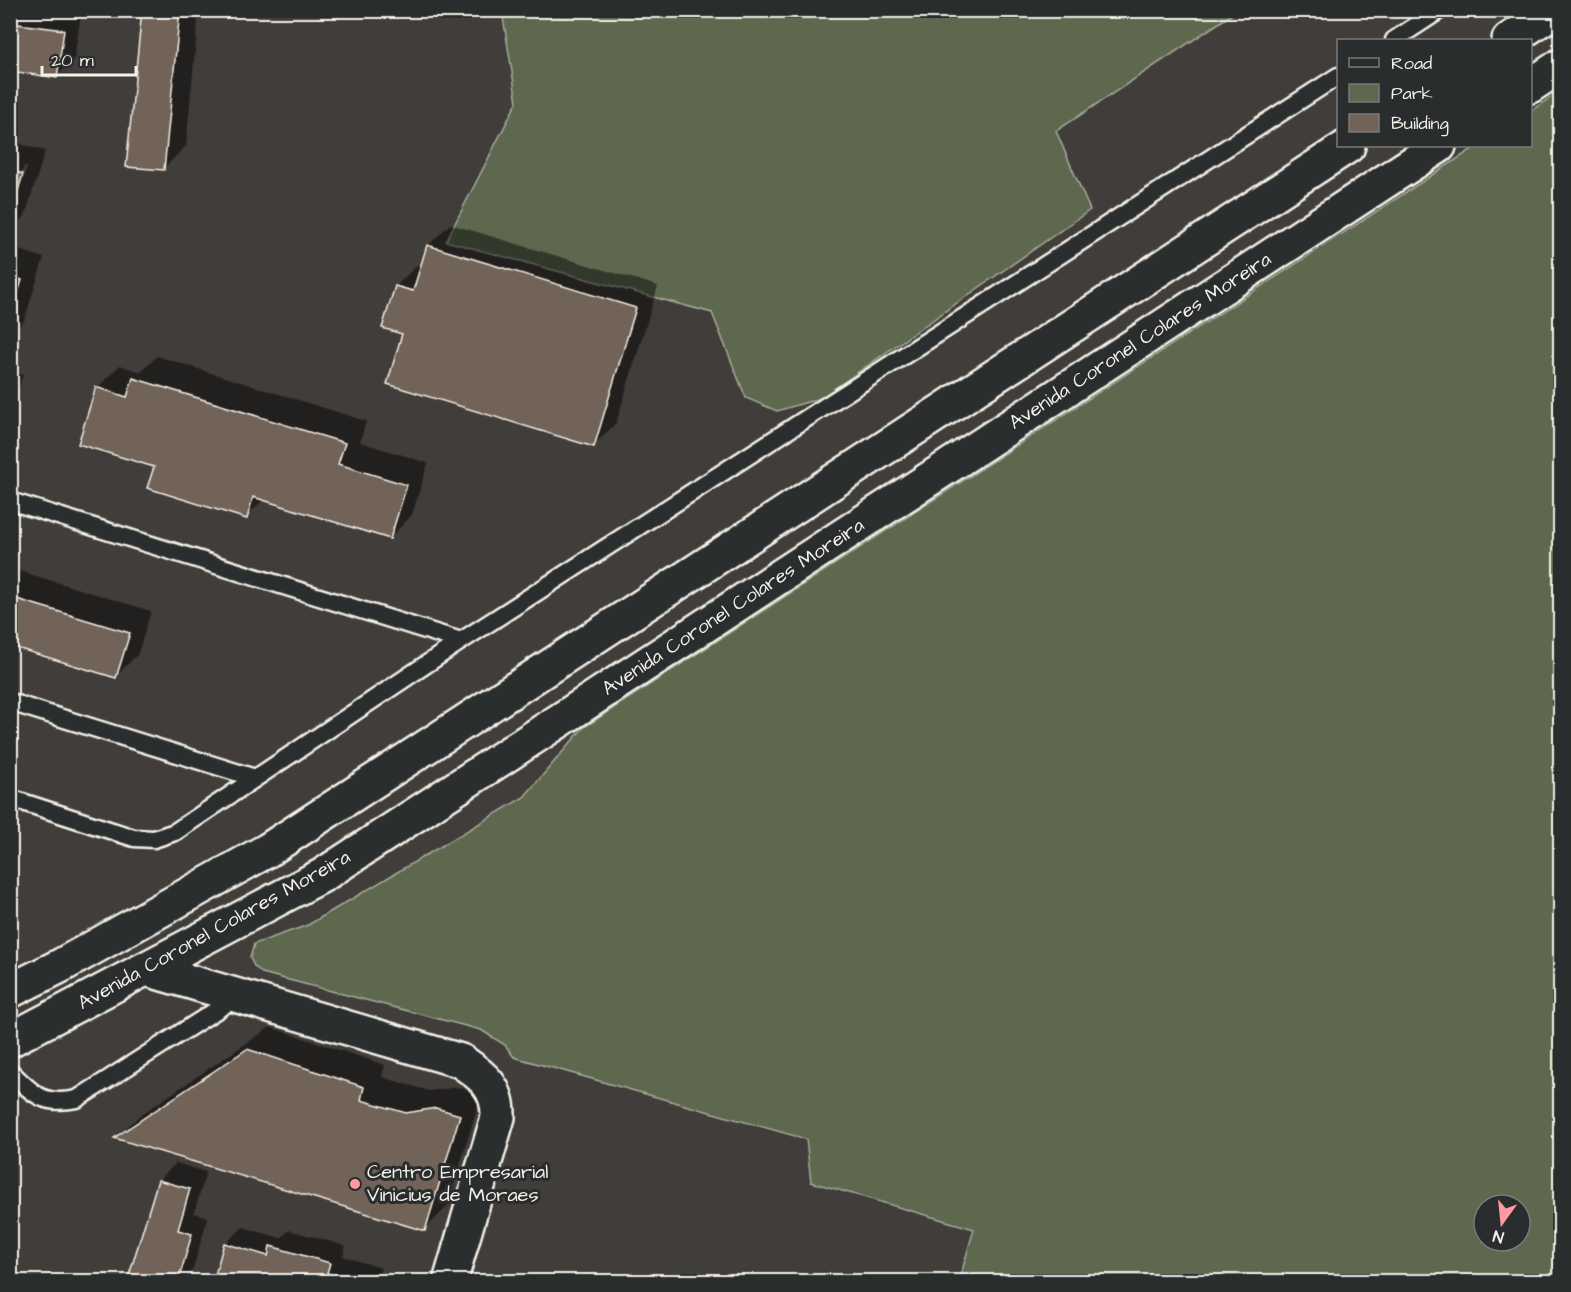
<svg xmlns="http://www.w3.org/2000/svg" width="1571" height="1292" viewBox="0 0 1571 1292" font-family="'Architects Daughter',sans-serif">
  <rect width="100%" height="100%" fill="#403d3b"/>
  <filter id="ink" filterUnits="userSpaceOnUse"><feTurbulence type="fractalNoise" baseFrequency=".0167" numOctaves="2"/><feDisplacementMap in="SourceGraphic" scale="12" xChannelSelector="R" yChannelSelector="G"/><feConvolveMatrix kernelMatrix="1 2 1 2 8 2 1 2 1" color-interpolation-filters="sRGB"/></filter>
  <g filter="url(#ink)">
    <!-- green -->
    <g fill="#5d684f" stroke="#a8ac9c" stroke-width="1.5" fill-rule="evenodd">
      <path d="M502 11V10L1237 11 1056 131 1090 210 821 398 777 411 746 398 712 313 446 241 517 102Z"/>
      <path d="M1560 91V1281H959L974 1229 811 1182 806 1139 514 1057 505 1045 481 1030 262 973 254 966 250 958 254 944 308 925 524 797 583 728 1477 146H1530L1531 111ZM1484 1205H1520V1241H1484Z"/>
    </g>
    <!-- shadow -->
    <g fill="#0007">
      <path d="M10 10H59L81 14 74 59 57 76 10 70Z"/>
      <path d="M143 10H199L186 146 163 169Z"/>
      <path d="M10 141 45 151 25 216 10 230V213H13L27 167 24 166 10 210Z"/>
      <path d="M450 224 658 286 616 423 594 445 404 333 396 286 418 264 422 265 428 246Z"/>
      <path d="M10 247 44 258 24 321 10 335Z"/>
      <path d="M157 356 366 421 360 442 428 463 412 515 390 538 264 499 246 517 156 466 97 388 120 365 141 372Z"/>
      <path d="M10 371 23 375 10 414Z"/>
      <path d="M10 568 151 611 138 654 115 677 10 645Z"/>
      <path d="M270 1027 385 1065 382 1077 429 1091 459 1087 482 1093 447 1207 425 1229 117 1137 139 1116Z"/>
      <path d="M176 1163 206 1172 194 1213 208 1217 193 1269 180 1282H129L159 1180Z"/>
      <path d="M243 1227 281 1238 289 1230 346 1246 343 1256 381 1268 377 1282H214L225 1244Z"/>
    </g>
    <!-- building -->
    <g fill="#726358" stroke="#f4f1e8" stroke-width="1.5">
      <path d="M142 10H180L164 170 126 167Z"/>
      <path d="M10 23 64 30 57 78 10 71Z"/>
      <path d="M10 170 23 174 10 215Z"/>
      <path d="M427 245 636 308 594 447 387 384 402 334 382 328 395 286 413 291Z"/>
      <path d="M10 276 22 280 10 318Z"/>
      <path d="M133 378 345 443 338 464 407 485 390 539 253 497 247 519 147 488 154 467 78 444 96 387 127 397Z"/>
      <path d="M10 597 130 633 116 678 10 646Z"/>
      <path d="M247 1049 364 1087 361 1100 406 1113 436 1108 460 1115 425 1231 114 1138Z"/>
      <path d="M158 1180 190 1189 178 1230 192 1234 178 1282H127Z"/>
      <path d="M224 1243 268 1256 270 1246 330 1263 327 1273 354 1282H213Z"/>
    </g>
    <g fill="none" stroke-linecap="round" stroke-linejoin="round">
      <!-- lane casing -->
      <g stroke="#f4f1e8" stroke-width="21">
        <g id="lane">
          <path d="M1394 40 1440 10"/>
          <path d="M10 501 461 641"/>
          <path d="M10 702 255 778"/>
          <path d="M10 798 134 838 154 839 175 832 461 641 1338 76"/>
          <path d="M10 1071C33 1094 43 1106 77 1099L237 997"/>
        </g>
      </g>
      <!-- street casing -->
      <g stroke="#f4f1e8" stroke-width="38">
        <path id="street" d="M146 969 461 1061C483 1076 499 1088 498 1117L450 1282"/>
      </g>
      <!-- primary casing -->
      <g stroke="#f4f1e8" stroke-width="38">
        <g id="primary">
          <path d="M1509 40 1555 10"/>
          <path d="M1530 86 1560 66"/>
          <path d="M10 991 62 965 268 850 1348 146"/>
          <path d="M10 1040 323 875 1439 146"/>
        </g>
      </g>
      <!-- lane -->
      <use href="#lane" stroke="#2a2d2e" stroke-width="16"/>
      <!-- street -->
      <use href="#street" stroke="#2a2d2e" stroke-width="33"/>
      <!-- primary -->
      <use href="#primary" stroke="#2a2d2e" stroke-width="33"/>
    </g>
  </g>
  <!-- markers -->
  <circle fill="#ff9aa2" stroke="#2a2d2e" stroke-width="2" cx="355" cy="1184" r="6"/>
  <g text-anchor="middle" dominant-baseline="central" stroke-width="6" stroke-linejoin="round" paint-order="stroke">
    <!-- street labels -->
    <g font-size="20" fill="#f4f1e8" stroke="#2a2d2e">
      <text transform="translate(1140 341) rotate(-33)">Avenida Coronel Colares Moreira</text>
      <text transform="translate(733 607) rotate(-33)">Avenida Coronel Colares Moreira</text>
      <text transform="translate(214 930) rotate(-29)">Avenida Coronel Colares Moreira</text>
    </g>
    <!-- poi labels -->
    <g font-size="20" fill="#f4f1e8" stroke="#2a2d2e" text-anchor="start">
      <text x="367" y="1172">Centro Empresarial<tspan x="367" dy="23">Vinicius de Moraes</tspan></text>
    </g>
  </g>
  <!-- margin -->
  <rect width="1571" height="1292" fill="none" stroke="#2a2d2e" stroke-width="36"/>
  <rect x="18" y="18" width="1535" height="1256" fill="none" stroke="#f4f1e8" stroke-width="2" filter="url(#ink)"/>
  <!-- legend -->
  <rect x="1337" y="39" width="195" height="108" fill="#2a2d2e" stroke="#7b7b78" stroke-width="1.5"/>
  <rect x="1349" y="58" width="30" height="9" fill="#2a2d2e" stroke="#7b7b78" stroke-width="1.5"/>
  <text x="1391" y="69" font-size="18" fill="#f4f1e8">Road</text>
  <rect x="1349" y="84" width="30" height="18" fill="#5d684f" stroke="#7b7b78" stroke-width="1.5"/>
  <text x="1391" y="99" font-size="18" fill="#f4f1e8">Park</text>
  <rect x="1349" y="114" width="30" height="18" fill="#726358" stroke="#7b7b78" stroke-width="1.5"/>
  <text x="1391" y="129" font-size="18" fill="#f4f1e8">Building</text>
  <!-- north arrow -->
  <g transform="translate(1502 1223) rotate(195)"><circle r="28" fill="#2a2d2e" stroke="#7b7b78" stroke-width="1.5"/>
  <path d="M0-4.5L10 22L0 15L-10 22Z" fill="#ff9aa2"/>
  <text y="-9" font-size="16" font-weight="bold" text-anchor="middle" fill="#f4f1e8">N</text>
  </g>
  <!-- scale -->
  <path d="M42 66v9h94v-9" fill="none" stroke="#f4f1e8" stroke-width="3"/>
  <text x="51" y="66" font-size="18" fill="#f4f1e8" stroke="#2a2d2e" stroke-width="4.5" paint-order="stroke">20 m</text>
</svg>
